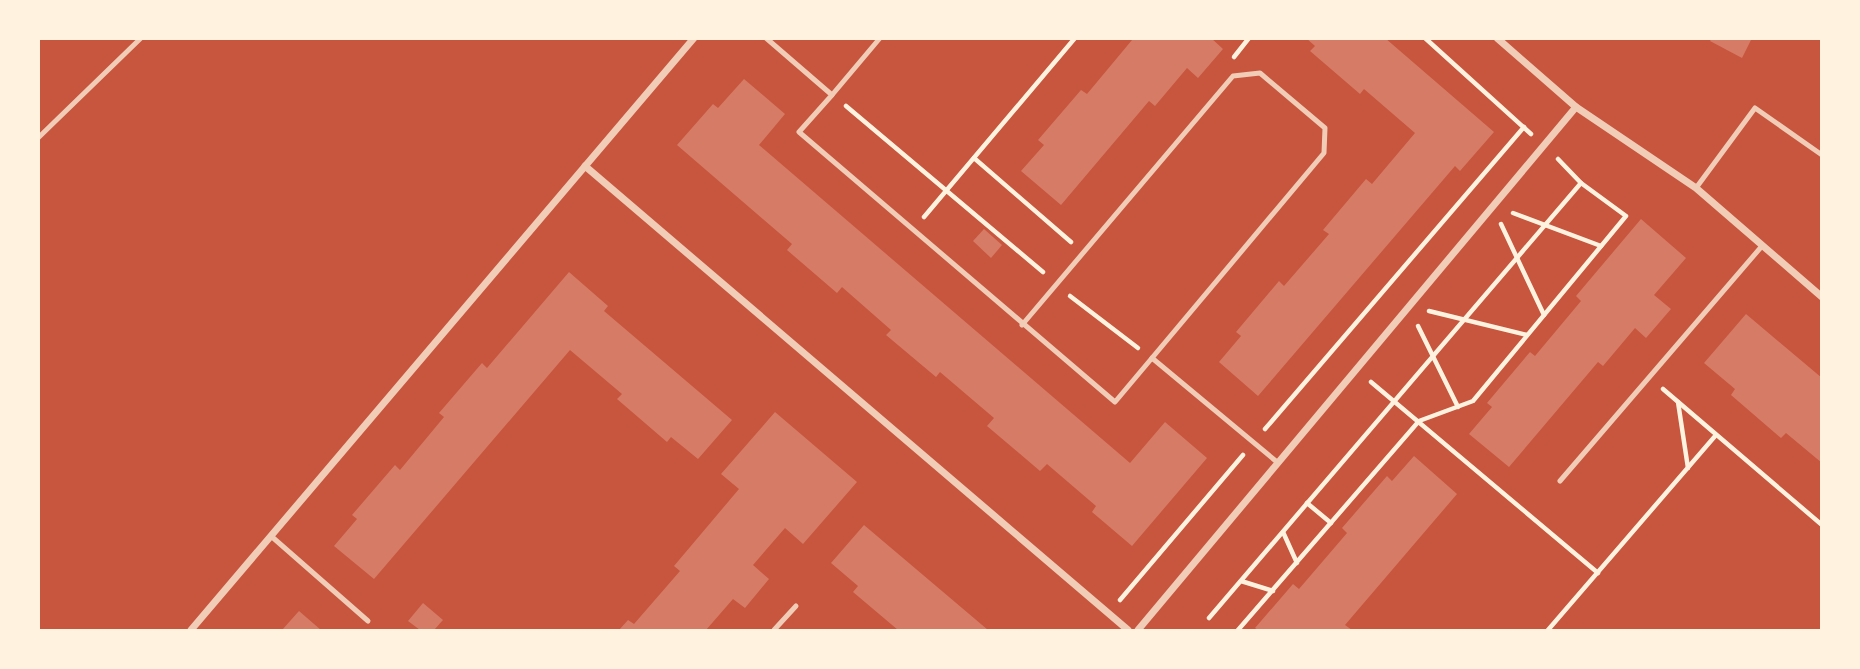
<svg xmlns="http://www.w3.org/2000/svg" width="1860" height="669" viewBox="0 0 1860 669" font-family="'Fira Sans',sans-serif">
  <rect width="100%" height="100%" fill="#c8553d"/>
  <!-- building -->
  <g fill="#d67c66">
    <path d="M1130 38H1211L1223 49 1198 78 1187 68 1155 106 1149 101 1061 205 1021 171 1044 145 1038 140 1081 90 1087 94 1132 40Z"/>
    <path d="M1306 38H1385L1494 132 1460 171 1455 166 1258 396 1219 362 1241 336 1236 332 1279 281 1284 286 1329 234 1323 230 1366 179 1372 184 1415 133 1364 89 1360 94 1310 51 1315 46Z"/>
    <path d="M1712 38H1752L1742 58 1710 41Z"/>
    <path d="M744 79 785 114 759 145 1130 463 1165 422 1207 458 1132 546 1092 512 1096 506 1047 464 1040 471 987 426 994 418 940 372 936 377 886 335 891 330 842 287 837 293 787 250 792 244 677 145 713 104 718 108Z"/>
    <path d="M1641 219 1686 258 1654 295 1671 309 1646 338 1635 328 1603 366 1598 362 1509 467 1469 434 1492 407 1487 403 1530 352 1535 356 1581 301 1576 296Z"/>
    <path d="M984 229 1002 245 991 258 973 241Z"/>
    <path d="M569 272 608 306 604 311 732 420 698 459 671 437 667 442 617 399 622 394 570 350 374 579 334 546 357 519 352 515 395 465 400 470 444 417 439 413 482 363 487 368Z"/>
    <path d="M1746 314 1822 378V463L1786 433 1781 438 1731 395 1735 389 1704 363Z"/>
    <path d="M775 412 857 482 803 544 785 528 753 565 769 579 745 608 733 599 706 630H619L628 620 634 624 680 571 674 566 739 489 721 474Z"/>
    <path d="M1414 456 1457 494 1345 625 1352 630H1258L1255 628 1293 584 1299 589 1347 533 1342 528 1387 476 1392 481Z"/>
    <path d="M864 525 988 630H898L853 592 858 586 831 563Z"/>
    <path d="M423 603 443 620 434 630H420L408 621Z"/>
    <path d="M299 611 321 630H282Z"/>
  </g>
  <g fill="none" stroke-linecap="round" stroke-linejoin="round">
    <!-- path -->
    <g stroke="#fff3e0" stroke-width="4.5">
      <path d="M1425 38 1531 134"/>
      <path d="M1234 57 1249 38"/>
      <path d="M846 106 1043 272"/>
      <path d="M974 158 1071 242"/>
      <path d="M1513 213 1601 246"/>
      <path d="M924 217 1075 38"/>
      <path d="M1501 224 1544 315"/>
      <path d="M1070 296 1138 348"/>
      <path d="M1429 311 1527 335"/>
      <path d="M1418 326 1458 407"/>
      <path d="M1371 382 1598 573"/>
      <path d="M1663 389 1822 525"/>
      <path d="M1678 402 1688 468"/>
      <path d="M1265 429 1524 127"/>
      <path d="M1307 503 1331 523"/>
      <path d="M1283 532 1297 563"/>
      <path d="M1241 581 1273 591"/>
      <path d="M1120 600 1243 455"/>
      <path d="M1209 618 1581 183"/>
      <path d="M1238 630 1419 421 1473 401 1626 216 1581 183 1558 159"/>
      <path d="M1548 630 1716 435"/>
    </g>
    <!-- service -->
    <g stroke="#f1ccb7" stroke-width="5">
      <path d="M766 38 832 95 799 132 1115 402 1152 358 1277 462"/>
      <path d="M832 95 880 38"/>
      <path d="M38 138 141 38"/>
      <path d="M1696 188 1755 108 1822 155"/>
      <path d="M1022 325 1233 76 1260 73 1325 128 1324 153 1152 358"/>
      <path d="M1560 481 1762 246"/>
      <path d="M271 536 368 621"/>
      <path d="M774 630 796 606"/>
    </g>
    <!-- minor -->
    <g stroke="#f1ccb7" stroke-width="7">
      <path d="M1497 38 1576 107 1696 188 1822 297"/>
      <path d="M585 166 1128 630"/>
      <path d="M191 630 694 38"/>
      <path d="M1138 630 1576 107"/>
    </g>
  </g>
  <!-- border -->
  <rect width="1860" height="669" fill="none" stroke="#fff3e0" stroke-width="80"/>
</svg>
